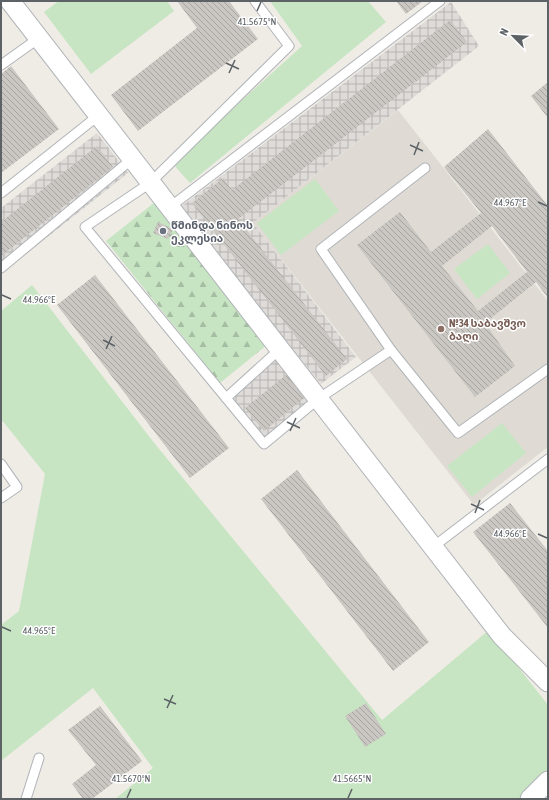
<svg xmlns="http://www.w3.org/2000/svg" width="549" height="800" viewBox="0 0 549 800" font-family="'Asap Condensed','Noto Sans Georgian',sans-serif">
  <defs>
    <pattern id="industrial-grid" width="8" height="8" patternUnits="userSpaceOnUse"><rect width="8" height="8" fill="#dedbd8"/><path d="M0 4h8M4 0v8" fill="none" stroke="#b7b5b3"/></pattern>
    <pattern id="forest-firs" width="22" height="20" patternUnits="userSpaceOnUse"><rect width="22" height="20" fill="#c7e5c3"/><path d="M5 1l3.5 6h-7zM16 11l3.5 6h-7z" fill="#a5bda2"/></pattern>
    <pattern id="building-back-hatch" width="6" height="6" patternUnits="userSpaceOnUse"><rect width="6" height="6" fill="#cac7c3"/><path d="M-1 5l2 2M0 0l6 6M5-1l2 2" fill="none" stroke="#a7a5a2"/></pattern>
  </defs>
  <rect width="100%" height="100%" fill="#efece6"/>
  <!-- industrial -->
  <g fill="url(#industrial-grid)">
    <path d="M451 2 479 46 253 223 356 357 321 384 179 208Z"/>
    <path d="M97 133 128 173 1 274V208Z"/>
    <path d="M280 349 318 399 264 444 226 398Z"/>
  </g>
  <!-- education -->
  <path fill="#dfdbd4" d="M398 110 548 301V447L474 505 253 223Z"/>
  <!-- green -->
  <g fill="#c7e5c3">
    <path d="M59 1H167L174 11 91 74 44 12Z"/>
    <path d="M270 1H368L386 22 190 183 172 163 302 46Z"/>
    <path d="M315 179 339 211 281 255 257 223Z"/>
    <path d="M488 244 510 273 477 299 454 269Z"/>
    <path d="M32 285 155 444 382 720 489 630 548 705V780L524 799H115L153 768 93 688 1 761V625L19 611 45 474 1 419V311Z"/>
    <path d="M502 423 526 453 472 497 447 466Z"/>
  </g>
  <!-- forest -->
  <path fill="url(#forest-firs)" d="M155 202 268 344 220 383 106 241Z"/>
  <!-- building -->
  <g fill="url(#building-back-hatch)" fill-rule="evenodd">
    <path d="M177 1H229L258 39 138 131 111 95 197 28Z"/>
    <path d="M396 1H423L406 14Z"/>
    <path d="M450 20 467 42 238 219 347 359 326 376 192 203 223 178 232 190Z"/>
    <path d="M11 66 59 129 1 173V74Z"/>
    <path d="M548 82V118L531 96Z"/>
    <path d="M488 129 548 206V298L536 282 485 323 515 366 475 397 357 245 400 212 431 252 481 213 444 167ZM492 226 527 272 478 311 442 266Z"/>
    <path d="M97 146 113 167 1 256V222Z"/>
    <path d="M158 222 173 229 168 239 153 233Z"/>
    <path d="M95 275 229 448 190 478 57 305Z"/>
    <path d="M290 372 308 395 264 431 245 408Z"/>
    <path d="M297 470 429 642 393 671 261 499Z"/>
    <path d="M510 503 548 551V628L473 532Z"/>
    <path d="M366 703 386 734 365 747 345 716Z"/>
    <path d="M100 706 142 761 92 799H83L72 784 96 765 68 730Z"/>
  </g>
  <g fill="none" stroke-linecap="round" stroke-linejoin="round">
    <!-- service casing -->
    <g stroke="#b1b4b8" stroke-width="11">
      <g id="service">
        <path d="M255 1 289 46 150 183 85 227 264 444 318 399 391 350"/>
        <path d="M1 65 39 38"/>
        <path d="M425 168 321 249 391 350 458 433 548 369"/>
        <path d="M1 193 99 115"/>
        <path d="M170 207 440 1"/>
        <path d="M1 268 132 159"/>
        <path d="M226 398 280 349"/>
        <path d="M1 464 17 487 1 498"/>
        <path d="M433 547 548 459"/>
        <path d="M26 799 39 758"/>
      </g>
    </g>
    <!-- minor casing -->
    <g stroke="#b1b4b8" stroke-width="21">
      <g id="minor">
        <path d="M10 1 502 636 548 682"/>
        <path d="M530 799 548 781"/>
      </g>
    </g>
    <!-- service -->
    <use href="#service" stroke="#fff" stroke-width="9"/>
    <!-- minor -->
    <use href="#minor" stroke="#fff" stroke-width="19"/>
  </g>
  <!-- ticks -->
  <path fill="none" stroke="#5d6266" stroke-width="1.5" d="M257 11 261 2M226 63 239 69M229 73 235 60M410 145 423 151M414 155 419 142M538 202 547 206M2 295 11 299M103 340 115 346M106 349 112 336M287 422 300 428M290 431 296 418M471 504 484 510M475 513 480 500M538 534 547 538M2 627 11 631M164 699 176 704M167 708 173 695M127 798 131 789M348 798 352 789"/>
  <!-- markers -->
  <circle fill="#6b7280" stroke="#fff" stroke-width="1.5" cx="163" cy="231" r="4"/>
  <circle fill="#8d6e63" stroke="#fff" stroke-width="1.5" cx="441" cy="329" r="4"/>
  <g text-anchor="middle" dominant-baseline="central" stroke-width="3" stroke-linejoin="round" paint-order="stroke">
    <!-- worship labels -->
    <g font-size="11" font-weight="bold" fill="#5b616d" stroke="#fff" text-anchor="start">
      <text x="171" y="225">წმინდა ნინოს<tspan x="171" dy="13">ეკლესია</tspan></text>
    </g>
    <!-- education labels -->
    <g font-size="11" font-weight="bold" fill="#785e54" stroke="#fff" text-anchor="start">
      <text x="449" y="323">№34 საბავშვო<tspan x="449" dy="13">ბაღი</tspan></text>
    </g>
  </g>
  <g font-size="10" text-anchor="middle" fill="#5d6266" stroke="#fff" stroke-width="3" stroke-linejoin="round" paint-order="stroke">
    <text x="257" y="25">41.5675°N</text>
    <text x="510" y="206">44.967°E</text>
    <text x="39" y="303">44.966°E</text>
    <text x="510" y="537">44.966°E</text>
    <text x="39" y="634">44.965°E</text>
    <text x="131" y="782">41.5670°N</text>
    <text x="352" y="782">41.5665°N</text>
  </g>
  <!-- border -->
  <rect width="549" height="800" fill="none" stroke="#5d6266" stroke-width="4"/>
  <!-- north arrow -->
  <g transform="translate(513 36) rotate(294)" stroke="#ffffff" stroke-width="3" paint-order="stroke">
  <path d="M0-3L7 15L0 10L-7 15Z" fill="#5d6266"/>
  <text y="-6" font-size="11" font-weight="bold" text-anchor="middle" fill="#5d6266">N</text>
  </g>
</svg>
